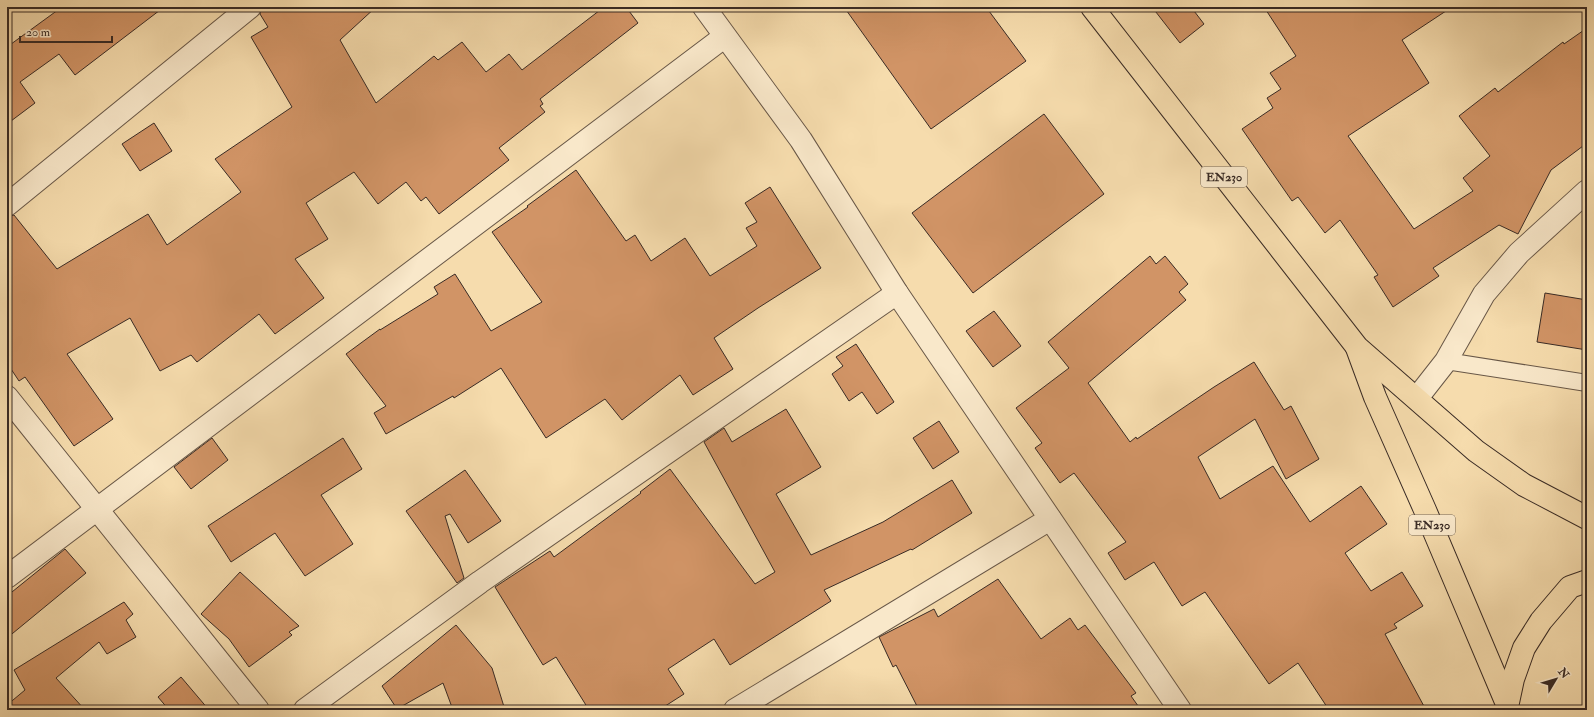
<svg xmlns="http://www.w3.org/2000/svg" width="1594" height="717" viewBox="0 0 1594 717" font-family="'IM FELL Double Pica',serif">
  <rect width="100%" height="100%" fill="#f6dcad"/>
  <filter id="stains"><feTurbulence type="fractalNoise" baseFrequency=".005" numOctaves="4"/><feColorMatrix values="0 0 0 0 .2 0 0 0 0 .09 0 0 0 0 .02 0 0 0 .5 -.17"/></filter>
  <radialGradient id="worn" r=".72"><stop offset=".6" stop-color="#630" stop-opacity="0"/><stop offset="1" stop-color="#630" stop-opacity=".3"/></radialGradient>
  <!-- building -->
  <g fill="#d19466" stroke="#392b25">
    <path d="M62 7H164L75 75 59 54 20 82 35 103 7 124V47Z"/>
    <path d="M262 7H376L340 40 376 103 434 56 438 60 462 42 486 72 509 54 522 70 604 7H626L638 23 540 99 543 104 540 106 545 112 499 148 509 160 439 214 426 197 421 201 406 182 378 204 354 172 306 203 328 239 295 259 324 298 275 334 259 314 197 362 191 355 160 371 130 318 67 354 113 419 74 446 25 377 19 381 7 363V217L14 215 57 269 148 214 167 245 241 192 215 159 292 107 251 37 268 27 260 14Z"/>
    <path d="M844 7H986L1026 61 931 129Z"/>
    <path d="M1152 7H1191L1204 24 1180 43Z"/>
    <path d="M1264 7H1452L1402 40 1429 83 1348 136 1414 229 1473 191 1463 178 1490 156 1459 116 1495 88 1498 92 1563 42 1564 44 1587 28V143L1551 170 1518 234 1499 225 1433 268 1439 276 1393 307 1374 277 1378 275 1340 220 1325 233 1298 197 1292 201 1242 129 1273 108 1267 98 1281 89 1270 73 1296 56Z"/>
    <path d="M1044 114 1104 194 973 293 912 213Z"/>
    <path d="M154 123 172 151 140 171 122 144Z"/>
    <path d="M576 170 626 241 635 235 651 261 685 238 710 276 757 246 746 228 757 222 745 203 770 187 821 268 758 308 714 338 733 369 693 395 680 375 622 420 605 399 546 438 501 368 454 398 453 396 386 434 374 413 386 406 346 354 380 329V330L438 294 434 287 455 274 491 331 542 302 492 232 528 207 527 206Z"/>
    <path d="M1150 256 1156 264 1165 256 1188 284 1179 292 1186 300 1088 383 1130 442 1136 437 1137 439 1214 387 1254 362 1284 410 1291 406 1319 459 1286 479 1255 419 1198 457 1220 499 1273 466 1310 522 1361 486 1387 524 1345 553 1371 591 1402 572 1423 606 1394 624 1397 628 1385 634 1426 710H1329L1298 663 1269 684 1205 592 1182 606 1154 562 1125 580 1108 553 1126 542 1074 473 1060 483 1035 448 1042 443 1016 408 1069 368 1048 342Z"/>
    <path d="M1545 293 1587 300V350L1537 342Z"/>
    <path d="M994 311 1021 346 993 367 966 331Z"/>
    <path d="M856 344 894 402 877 414 862 392 849 401 832 374 843 366 836 357Z"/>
    <path d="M786 409 821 467 776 494 811 555 883 522 952 480 972 513 912 550 911 549 824 590 831 601 730 665 714 639 668 669 684 694 659 710H589L556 657 543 665 495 587 550 551 554 557 641 493 640 492 670 469 755 584 775 572 704 442 724 428 732 442Z"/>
    <path d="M939 421 959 452 933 469 913 438Z"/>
    <path d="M212 438 228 460 191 489 174 467Z"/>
    <path d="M343 438 362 469 321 495 353 544 305 576 275 533 231 562 208 526Z"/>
    <path d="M465 470 501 521 468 543 450 514 445 516 464 578 457 583 406 511Z"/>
    <path d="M65 549 86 573 7 638V596Z"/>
    <path d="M240 572 299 626 289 632 292 635 249 667 229 639 201 614Z"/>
    <path d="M998 579 1041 639 1070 618 1078 630 1085 625 1136 693 1131 696 1141 710H919L896 665 893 667 879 637 934 609 938 617Z"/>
    <path d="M124 602 133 614 126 620 136 637 107 654 99 642 56 678 85 710H7V705L25 690 14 670Z"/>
    <path d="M456 625 492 668 505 710H453L443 683 397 709 382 686Z"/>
    <path d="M181 677 209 710H169L158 697Z"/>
  </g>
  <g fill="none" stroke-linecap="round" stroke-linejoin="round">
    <!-- service casing -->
    <g stroke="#685747" stroke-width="18">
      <path id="service" d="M1446 361 1587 383"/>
    </g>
    <!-- minor casing -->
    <g stroke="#685747" stroke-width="24">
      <g id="minor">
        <path d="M704 7 801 140 897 293 1180 710"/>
        <path d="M7 205 250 7"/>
        <path d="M7 397 258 710"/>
        <path d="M1417 398 1446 361 1484 294 1519 253 1587 191"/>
        <path d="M7 577 724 37"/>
        <path d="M305 710 480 582 897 293"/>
        <path d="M735 710 1050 519"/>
      </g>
    </g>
    <!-- primary casing -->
    <g stroke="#392b25" stroke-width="24">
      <g id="primary">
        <path d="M1092 7 1357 347 1476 451 1524 485 1587 518"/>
        <path d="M1357 348 1375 397 1425 510 1507 704"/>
        <path d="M1507 707 1513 679 1524 648 1541 621 1570 587 1587 581"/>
      </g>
    </g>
    <!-- service -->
    <use href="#service" stroke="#f9e8ca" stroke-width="16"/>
    <!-- minor -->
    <use href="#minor" stroke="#f9e8ca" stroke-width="22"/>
    <!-- primary -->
    <use href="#primary" stroke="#f6dcad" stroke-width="22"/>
  </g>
  <g text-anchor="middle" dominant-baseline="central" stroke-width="3" stroke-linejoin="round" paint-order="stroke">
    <!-- shield labels -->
    <g fill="#f9e8ca" stroke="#736456" stroke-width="1">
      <rect x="1201" y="167" width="46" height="20" rx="3"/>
      <rect x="1409" y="515" width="46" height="20" rx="3"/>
    </g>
    <g font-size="12" font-weight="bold" fill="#392b25">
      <text x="1224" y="177">EN230</text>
      <text x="1432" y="525">EN230</text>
    </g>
  </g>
  <!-- margin -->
  <rect width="1594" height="717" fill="none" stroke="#f6dcad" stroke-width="24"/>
  <rect x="8" y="8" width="1578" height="701" fill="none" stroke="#392b25" stroke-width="2"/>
  <rect x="12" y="12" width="1570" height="693" fill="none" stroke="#392b25"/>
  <!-- north arrow -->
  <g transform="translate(1556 679) rotate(52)" stroke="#f9e8ca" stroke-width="3" paint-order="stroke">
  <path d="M0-3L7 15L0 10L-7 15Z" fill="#392b25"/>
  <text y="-6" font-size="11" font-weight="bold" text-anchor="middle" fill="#392b25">N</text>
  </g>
  <!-- scale -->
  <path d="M20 36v6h92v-6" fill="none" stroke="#392b25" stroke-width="2"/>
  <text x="26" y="36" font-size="12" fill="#392b25" stroke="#f9e8ca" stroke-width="3" paint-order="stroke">20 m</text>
  <rect width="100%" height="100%" filter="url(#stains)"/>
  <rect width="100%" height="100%" fill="url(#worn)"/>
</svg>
